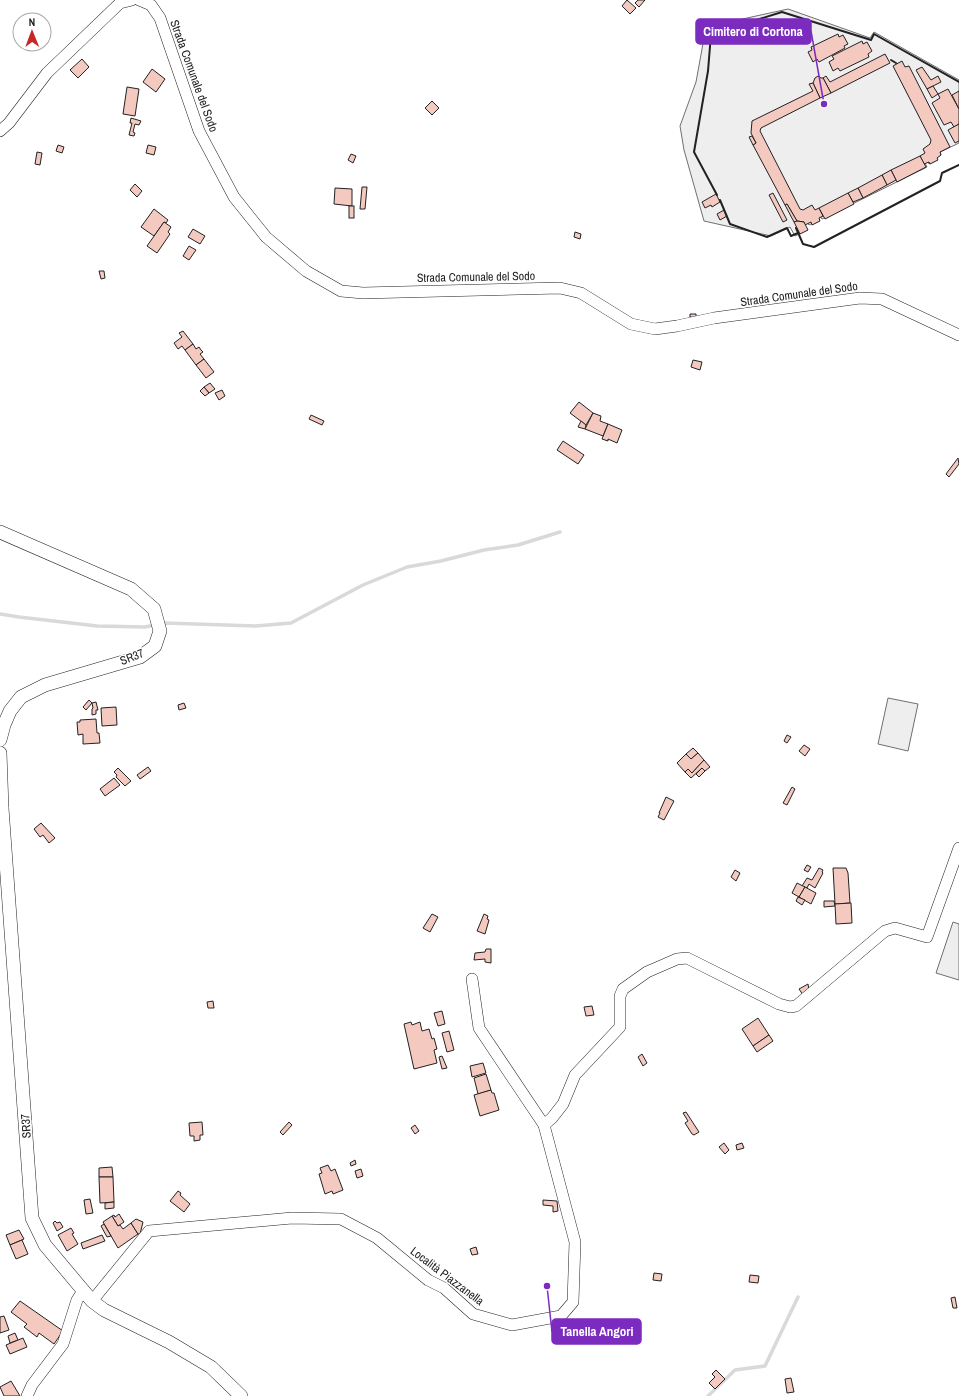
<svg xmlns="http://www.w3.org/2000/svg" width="959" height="1396" viewBox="0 0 959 1396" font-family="'Archivo Narrow',sans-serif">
  <rect width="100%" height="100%" fill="#fff"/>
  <!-- green -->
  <g fill="#eee" stroke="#6f6f6f">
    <path d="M788 9 870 38 874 32 959 80V143L940 152 941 155 937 157V159L929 164 928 162 925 163 927 167 822 219 820 216 817 221 809 225 807 222 798 227 801 233 795 236 790 227 771 236 704 221 684 150 680 126 696 82 706 27Z"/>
    <path d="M888 698 918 704 908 751 878 744Z"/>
    <path d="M953 922 959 924V980L936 973Z"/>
  </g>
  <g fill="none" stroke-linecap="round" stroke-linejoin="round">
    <!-- stream -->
    <g stroke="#d9d9d9" stroke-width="3.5">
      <path d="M0 614 19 617 97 626 145 627 164 623 256 626 291 623 363 585 407 567 441 561 484 550 518 545 560 532"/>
      <path d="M708 1396 735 1370 765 1366 798 1297"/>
    </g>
  </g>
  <!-- building -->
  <g fill="#f3c9c0" stroke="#222">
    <path d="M627 0 636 8 630 14 622 6Z"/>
    <path d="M638 0H645L639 7 635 3Z"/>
    <path d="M838 34 839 37 843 35 848 44 844 46 845 48 819 62 817 59 813 62 808 52 812 50 811 47Z"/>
    <path d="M862 41 863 44 867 42 872 51 868 54 869 57 840 71 838 68 833 71 829 62 834 59 832 56Z"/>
    <path d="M885 54 890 63 831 93 823 78 826 76 830 82Z"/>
    <path d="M82 59 89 67 78 78 70 70Z"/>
    <path d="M902 61 905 67 909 66 950 147 940 152 941 155 937 158 938 160 930 164 929 162 924 164 920 156 925 153 923 149 930 144 931 140 893 66Z"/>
    <path d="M922 67 931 80 938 76 941 82 927 89 916 70Z"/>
    <path d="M152 69 165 79 156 92 143 82Z"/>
    <path d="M818 76 821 78H823L831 93 820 98 813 83 815 78Z"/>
    <path d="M813 83 820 98 761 128 760 131 800 209 803 210 812 205 815 210 819 208 823 216 819 218 820 221 812 225 811 222 805 225 804 222 797 221 787 204 785 205 753 145 756 143 751 133 752 121 813 91 809 84Z"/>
    <path d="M933 86 938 94 932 98 927 89Z"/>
    <path d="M127 87 139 89 135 116 123 114Z"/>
    <path d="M948 89 959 109V124L954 127 951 122 944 125 932 103 940 98 938 94Z"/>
    <path d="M959 91V109L952 95Z"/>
    <path d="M432 101 439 108 432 115 425 108Z"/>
    <path d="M131 118 141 121 139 125 135 124 133 132 135 133 134 136 129 135 132 123H130Z"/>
    <path d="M959 124V141L955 143 948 130Z"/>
    <path d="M752 136 756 143 753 145 749 137Z"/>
    <path d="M58 145 64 147 62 153 56 151Z"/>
    <path d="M148 145 156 147 154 155 146 153Z"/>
    <path d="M37 152 42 153 40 165 35 164Z"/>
    <path d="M351 154 356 156 353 163 348 160Z"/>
    <path d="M920 156 926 167 897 182 891 170Z"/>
    <path d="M891 170 896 180 887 185 882 175Z"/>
    <path d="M882 175 887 185 863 198 858 188Z"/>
    <path d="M135 184 142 191 137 197 130 190Z"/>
    <path d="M362 187H367L365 209H360Z"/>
    <path d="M335 188 352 189V206L334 204Z"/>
    <path d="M858 188 863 198 853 202 848 193Z"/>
    <path d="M773 193 787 220 783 222 769 195Z"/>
    <path d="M848 193 854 204 825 219 819 208Z"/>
    <path d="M716 194 720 202 712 207 711 205 705 208 702 202Z"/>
    <path d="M787 204 797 221 794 222 785 205Z"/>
    <rect x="349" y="206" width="5" height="12"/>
    <path d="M154 209 168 220 166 223 164 222 154 236 141 227Z"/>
    <path d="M724 210 727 216 720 220 717 214Z"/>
    <path d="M797 221 804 222 808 230 800 234 794 222Z"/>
    <path d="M164 222 171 227 168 232 170 234 157 253 147 246Z"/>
    <path d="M193 229 205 236 200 244 188 237Z"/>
    <path d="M575 232 581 234 580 239 574 237Z"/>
    <path d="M189 246 196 250 189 260 183 256Z"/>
    <path d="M99 271H104L105 278 101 279Z"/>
    <path d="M690 314H696V318L690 317Z"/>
    <path d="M183 331 193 344 185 350 182 346 178 349 174 343 182 337 179 333Z"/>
    <path d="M193 344 196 349 199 347 201 350 203 352 200 354 204 359 196 365 185 350Z"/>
    <path d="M204 359 214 372 206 378 196 365Z"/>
    <path d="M693 360 702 362 700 370 691 367Z"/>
    <path d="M210 383 215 389 209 393 204 387Z"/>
    <path d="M204 387 209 393 205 396 200 391Z"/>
    <path d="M222 390 225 396 219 400 215 393Z"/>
    <path d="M579 402 593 413 586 425 570 413Z"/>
    <path d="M593 413 601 416 600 421 608 424 603 436 585 429Z"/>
    <path d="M311 415 324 421 322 425 309 419Z"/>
    <path d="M581 421 586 425 585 429 578 427Z"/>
    <path d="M608 424 622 430 617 443 608 439V441L602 439Z"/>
    <path d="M563 441 584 455 578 464 557 450Z"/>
    <path d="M958 458 959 464 949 477 946 474Z"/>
    <path d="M89 700 92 703 86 710 83 707Z"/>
    <path d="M96 702 98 710H96V714L92 715V709L93 708 92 703Z"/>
    <path d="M184 703 186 708 179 710 178 705Z"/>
    <path d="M116 707 117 725 102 726 101 708Z"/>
    <path d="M96 719 97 733H99L100 743 83 744V734L78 735 77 722H80V720Z"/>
    <path d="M787 735 791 737 787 743 784 741Z"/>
    <path d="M804 745 810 749 805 756 799 751Z"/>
    <path d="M693 748 698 753 691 759 686 754Z"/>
    <path d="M698 753 704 760 692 773 688 769 685 772 677 763 686 754 691 759Z"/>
    <path d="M704 760 710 767 705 771 702 768 691 778 685 772 688 769 692 773Z"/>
    <path d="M148 767 151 771 140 779 137 775Z"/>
    <path d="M118 768 131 781 125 786 116 777 117 775 114 772Z"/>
    <path d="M702 768 705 771 699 777 696 774Z"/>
    <path d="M114 778 120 785 105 796 100 789Z"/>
    <path d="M792 787 795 789 787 805 783 803Z"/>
    <path d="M666 797 674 801 664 820 658 817 660 813H659Z"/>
    <path d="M41 823 55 838 49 843 43 835 40 837 34 829Z"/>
    <path d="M807 865 811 867 808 872 804 870Z"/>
    <path d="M819 868 823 870 822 872 823 873 815 888 809 884 807 888 802 886 807 878 812 880Z"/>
    <path d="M833 868H846L848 873 850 903 835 904Z"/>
    <path d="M735 870 740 873 736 881 731 877Z"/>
    <path d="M797 883 805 887 799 897 792 893Z"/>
    <path d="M805 887 816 893 811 904 799 897Z"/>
    <path d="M798 897 805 900 802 905 796 901Z"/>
    <path d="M824 901H834L835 906 824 907Z"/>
    <path d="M851 903 852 923 836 924 835 904Z"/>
    <path d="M432 914 438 917 430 932 423 928Z"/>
    <path d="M484 914 488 916 487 919 489 920 485 934 477 931Z"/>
    <path d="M486 949H491V963L485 962V959L474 960 475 953 485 952Z"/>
    <path d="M808 984 809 990 803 995 799 989Z"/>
    <path d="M213 1001 214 1008H208L207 1002Z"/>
    <path d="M592 1006 594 1015 586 1016 584 1007Z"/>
    <path d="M442 1011 445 1024 438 1026 434 1013Z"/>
    <path d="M758 1018 769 1035 753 1046 742 1029Z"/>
    <path d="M411 1022 412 1025 420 1022 422 1031 429 1029 432 1039 434 1038 437 1049 434 1050 437 1063 414 1069 404 1024Z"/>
    <path d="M449 1031 454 1050 447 1052 442 1033Z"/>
    <path d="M769 1035 773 1041 757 1052 753 1046Z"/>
    <path d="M642 1054 647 1063 643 1066 638 1057Z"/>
    <path d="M442 1056 447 1068 442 1069 439 1057Z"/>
    <path d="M483 1063 486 1073 472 1077 470 1066Z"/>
    <path d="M486 1074 491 1090 478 1094 474 1078Z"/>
    <path d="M491 1090 492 1093H494L499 1110 480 1116 474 1095Z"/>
    <path d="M686 1112 699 1132 694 1135 692 1134 685 1123 688 1121 683 1113Z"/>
    <path d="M202 1122 203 1135H200V1140L194 1141V1136H190L189 1123Z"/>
    <path d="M289 1122 292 1125 283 1135 280 1132Z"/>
    <path d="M415 1125 419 1131 415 1134 411 1128Z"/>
    <path d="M724 1143 729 1150 725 1154 719 1147Z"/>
    <path d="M742 1143 744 1148 737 1150 736 1145Z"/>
    <path d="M355 1160 356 1164 351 1166 350 1163Z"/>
    <path d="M328 1165 331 1171 335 1169 343 1190 333 1194 332 1191 325 1194 319 1174 322 1173 320 1168Z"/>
    <path d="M112 1167 113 1177H99V1168Z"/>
    <path d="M361 1169 363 1176 357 1178 355 1171Z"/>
    <path d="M99 1177H113L114 1202 100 1203Z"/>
    <path d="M178 1191 181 1193 180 1195 190 1204 184 1212 170 1201Z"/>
    <path d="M90 1199 93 1213 86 1214 84 1200Z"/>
    <path d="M543 1200 557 1201 558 1211 553 1212V1206L543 1205Z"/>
    <path d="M114 1202V1208L105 1209V1203Z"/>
    <path d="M119 1214 124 1222 118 1226 112 1216 114 1215 115 1217Z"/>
    <path d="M112 1216 118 1226 120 1225 123 1229 131 1223 138 1234 118 1248 103 1222Z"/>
    <path d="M136 1219 143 1222 140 1234H138L131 1223Z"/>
    <path d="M55 1221 57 1223 60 1222 63 1227 57 1231 53 1223Z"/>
    <path d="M104 1224 111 1236 107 1237 101 1226Z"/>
    <path d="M71 1228 74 1233 72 1234 78 1244 67 1251 58 1235Z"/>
    <path d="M19 1230 24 1239 10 1245 6 1235Z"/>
    <path d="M102 1235 105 1241 83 1249 81 1243Z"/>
    <path d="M22 1240 28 1254 16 1259 10 1245Z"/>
    <path d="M476 1247 478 1254 472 1255 470 1249Z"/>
    <path d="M654 1273 662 1274 661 1281 653 1280Z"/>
    <path d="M750 1275 759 1276 758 1283 749 1282Z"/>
    <path d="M955 1297 957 1308H953L951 1298Z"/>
    <path d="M20 1301 63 1331 54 1344 39 1333 37 1337 24 1327 27 1324 11 1312Z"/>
    <path d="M4 1316 9 1330 0 1333V1317Z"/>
    <path d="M15 1333 18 1340 10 1343 8 1336Z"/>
    <path d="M23 1338 27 1347 10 1354 6 1345Z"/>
    <path d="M716 1370 725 1379 715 1389 709 1383 715 1377 712 1374Z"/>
    <path d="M791 1378 794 1392 787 1393 785 1379Z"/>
    <path d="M11 1381 20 1396H4L0 1387Z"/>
  </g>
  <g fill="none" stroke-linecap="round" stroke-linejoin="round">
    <!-- minor casing -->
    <g stroke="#222" stroke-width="12">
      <g id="minor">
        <path d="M139 0 151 5 160 18 199 131 234 197 266 237 306 271 341 291 363 293 560 288 581 293 631 324 655 329 677 326 714 318 860 298 882 299 959 335"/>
        <path d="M0 131 9 123 47 73 120 3 132 0"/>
        <path d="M544 1125 552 1118 563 1104 575 1075 620 1027V996L623 989 647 972 677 959 687 958 779 1004 790 1007 796 1006 885 931 895 928 927 937 959 848"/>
        <path d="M92 1301 149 1231 292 1218 341 1219 377 1238 428 1280 444 1288 473 1314 512 1325 561 1316 573 1302 575 1242 544 1125 479 1028 472 979"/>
        <path d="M27 1396 32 1385 63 1344 77 1300 83 1291"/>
      </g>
    </g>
    <!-- tertiary casing -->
    <g stroke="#222" stroke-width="14">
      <g id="tertiary">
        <path d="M0 532 131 589 154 609 160 631 155 646 140 657 45 685 21 697 10 711 4 725 0 740"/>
        <path d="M0 753 2 808 32 1218 45 1245 92 1301 104 1310 169 1342 211 1367 241 1396"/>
      </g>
    </g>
    <!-- minor -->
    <use href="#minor" stroke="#fff" stroke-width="11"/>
    <!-- tertiary -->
    <use href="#tertiary" stroke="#fff" stroke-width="13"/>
    <!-- wall -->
    <g stroke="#222" stroke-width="2">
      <path d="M891 60 896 63"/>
      <path d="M717 195 694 152 708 71 711 34 782 12 871 40 874 34 959 82"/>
      <path d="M720 200 730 224 767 237 787 228 791 236 798 233"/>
      <path d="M796 228 803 244 814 247 940 181 942 173 959 165"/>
    </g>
  </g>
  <g text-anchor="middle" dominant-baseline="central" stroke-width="3" stroke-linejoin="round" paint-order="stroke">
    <!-- street labels -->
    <g font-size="12" fill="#222" stroke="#fff">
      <text transform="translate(194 76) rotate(70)">Strada Comunale del Sodo</text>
      <text transform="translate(476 277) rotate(-1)">Strada Comunale del Sodo</text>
      <text transform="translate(799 294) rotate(-8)">Strada Comunale del Sodo</text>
      <text transform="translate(132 657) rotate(-22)">SR37</text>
      <text transform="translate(26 1126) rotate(-94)">SR37</text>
      <text transform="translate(447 1276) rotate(37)">Località Piazzanella</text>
    </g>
  </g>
  <!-- callouts -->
  <path fill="none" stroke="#7b2cbf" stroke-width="1.5" d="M824 104L811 31M547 1286L552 1332"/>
  <g fill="#7b2cbf" stroke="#fff" stroke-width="1.5">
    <circle cx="824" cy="104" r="4"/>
    <circle cx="547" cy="1286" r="4"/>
  </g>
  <g fill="#7b2cbf" stroke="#7b2cbf" stroke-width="1.5">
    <rect x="696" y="19" width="115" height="25" rx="4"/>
    <rect x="552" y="1319" width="89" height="25" rx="4"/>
  </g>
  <g font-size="13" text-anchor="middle" font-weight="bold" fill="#fff">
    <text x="753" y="36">Cimitero di Cortona</text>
    <text x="597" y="1336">Tanella Angori</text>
  </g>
  <!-- north arrow -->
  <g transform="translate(32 32) rotate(359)"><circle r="19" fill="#ffffff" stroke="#a7a7a7"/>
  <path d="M0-3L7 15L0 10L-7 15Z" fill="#c62828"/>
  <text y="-6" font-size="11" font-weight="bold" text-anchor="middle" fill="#222222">N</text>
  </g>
</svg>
